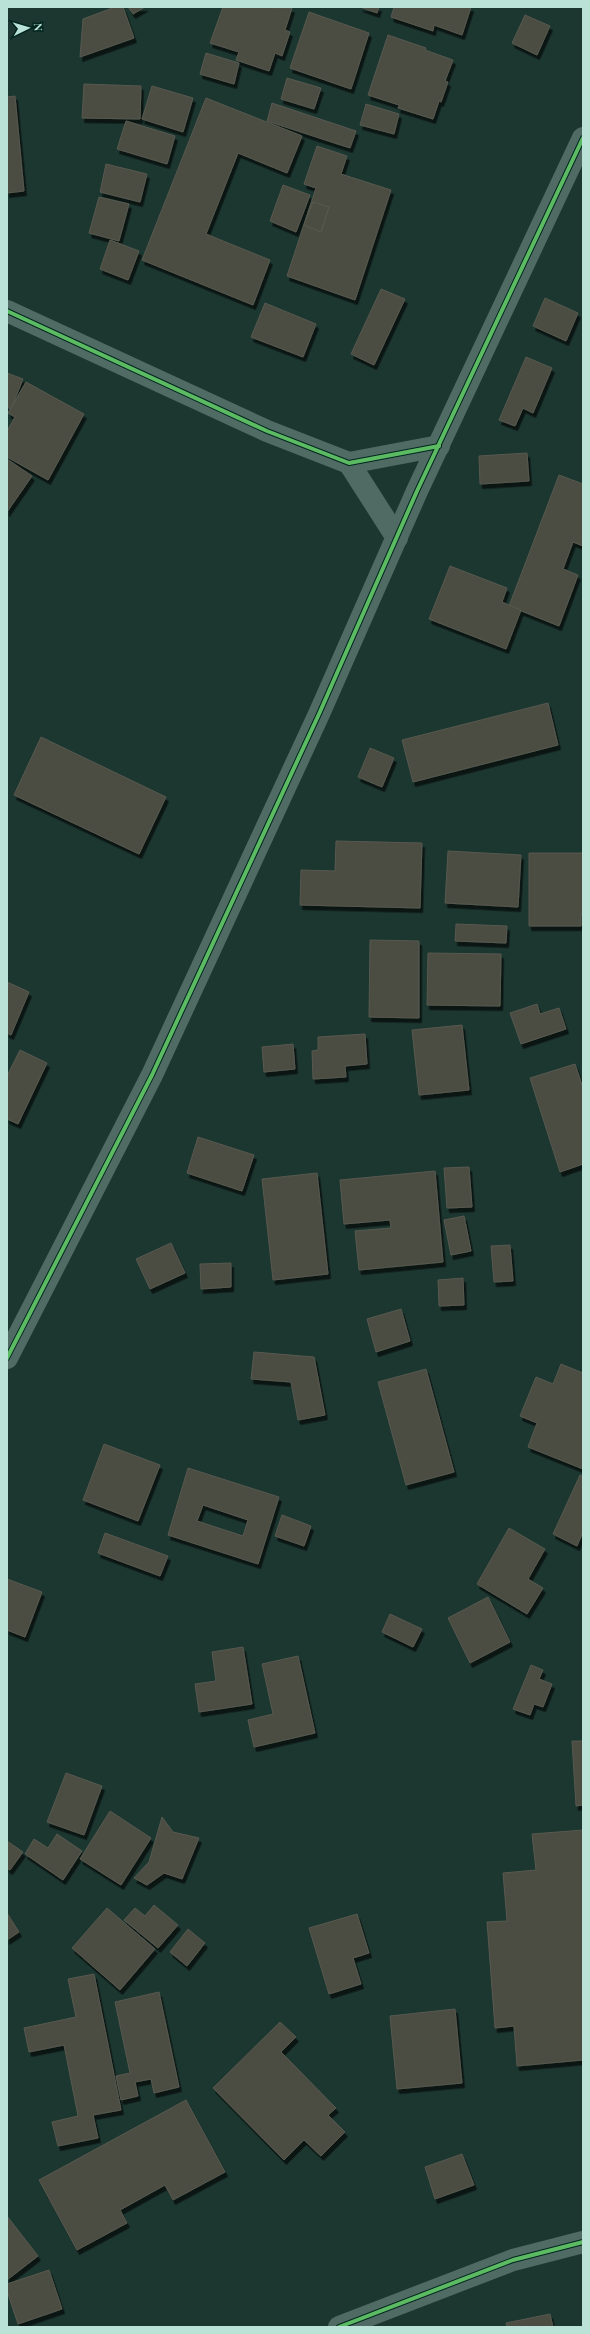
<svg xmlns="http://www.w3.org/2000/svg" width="590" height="2334" viewBox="0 0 590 2334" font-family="'Playfair Display',serif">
  <defs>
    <filter id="shadow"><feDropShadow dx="2.5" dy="4.5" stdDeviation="0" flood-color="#0009"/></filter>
  </defs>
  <rect width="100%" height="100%" fill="#1c3630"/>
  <!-- building -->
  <g fill="#4c4d43" stroke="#57594f" fill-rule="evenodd" filter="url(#shadow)">
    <path d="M115 7H123L134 38 80 57 83 19Z"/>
    <path d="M128 7H145L133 14Z"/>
    <path d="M223 7 292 8 285 30 290 32 282 56 275 53 269 71 236 60 239 52 210 43Z"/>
    <path d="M360 7H379L377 13Z"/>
    <path d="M394 7H471L462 35 434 25 433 31 391 17Z"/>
    <path d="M309 12 369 33 351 89 290 68Z"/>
    <path d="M525 15 550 26 537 55 512 43Z"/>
    <path d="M388 35 426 48 425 50 453 60 445 81 448 82 441 102 439 101 433 119 398 108 399 105 368 95Z"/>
    <path d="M206 53 239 63 234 84 200 74Z"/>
    <path d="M287 78 321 88 314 109 281 99Z"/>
    <path d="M84 84 141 86 140 119 82 118Z"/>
    <path d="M152 86 193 98 183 132 142 119Z"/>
    <path d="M15 96 24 191 7 193V97Z"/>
    <path d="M206 98 302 136 287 173 238 153 206 234 270 260 253 305 142 260Z"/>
    <path d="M272 103 356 131 350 148 267 121Z"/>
    <path d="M366 104 399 114 394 134 360 125Z"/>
    <path d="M126 121 175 136 167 164 117 149Z"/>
    <path d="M317 146 347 156 341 174 391 190 355 300 287 276 316 188 304 184ZM313 202 329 207 321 232 304 225Z"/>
    <path d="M106 164 147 174 140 202 100 192Z"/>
    <path d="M283 185 310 195 296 232 270 221Z"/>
    <path d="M99 197 129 204 119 241 89 233Z"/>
    <path d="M313 202 329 207 321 232 304 225Z"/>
    <path d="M110 240 139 251 128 280 100 269Z"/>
    <path d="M381 289 405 299 374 365 351 354Z"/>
    <path d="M545 298 578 313 566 341 533 326Z"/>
    <path d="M265 303 316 324 303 357 251 337Z"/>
    <path d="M526 357 552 368 533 413 523 408 515 426 499 420Z"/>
    <path d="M7 373 23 379 11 409 7 407Z"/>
    <path d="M26 382 84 414 48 480 7 457V431L15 417 8 413Z"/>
    <path d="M527 453 529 481 480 484 479 456Z"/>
    <path d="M7 459 32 476 7 512Z"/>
    <path d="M559 475 583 484V546L573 542 563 569 578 575 559 626 509 606Z"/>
    <path d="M450 566 507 588 502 602 521 610 506 649 429 619Z"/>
    <path d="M548 703 558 745 413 782 402 740Z"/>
    <path d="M41 737 166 797 139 854 14 795Z"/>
    <path d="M370 748 394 758 382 787 358 777Z"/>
    <path d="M336 841 422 843 420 908 300 905 301 870 335 871Z"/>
    <path d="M448 851 521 855 518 907 445 903Z"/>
    <path d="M529 853H583V915H581V926H529Z"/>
    <path d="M456 924 507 926 506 943 455 941Z"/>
    <path d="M370 940 419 941V1018L369 1017Z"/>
    <path d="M428 953 501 954 500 1006 427 1005Z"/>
    <path d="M7 982 29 992 11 1035 7 1033Z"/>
    <path d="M537 1004 540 1014 559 1008 566 1029 521 1044 510 1013Z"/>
    <path d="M462 1025 469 1090 419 1095 412 1030Z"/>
    <path d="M365 1034 367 1064 345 1066 346 1077 313 1079 312 1051 318 1050V1037Z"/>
    <path d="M293 1044 295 1069 264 1072 262 1047Z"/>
    <path d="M20 1050 47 1063 18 1124 7 1119V1076Z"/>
    <path d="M575 1064 583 1088V1164L560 1172 530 1078Z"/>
    <path d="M198 1137 254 1155 242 1191 187 1173Z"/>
    <path d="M469 1167 472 1207 447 1208 444 1168Z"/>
    <path d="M435 1171 443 1262 359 1270 355 1231 391 1228 390 1220 344 1224 340 1180Z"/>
    <path d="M317 1173 328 1274 273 1280 262 1179Z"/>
    <path d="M464 1216 471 1251 451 1255 444 1220Z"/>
    <path d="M171 1243 185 1273 150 1289 136 1259Z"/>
    <path d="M510 1245 513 1281 494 1282 491 1246Z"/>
    <path d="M231 1263V1287L201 1289 200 1264Z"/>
    <path d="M463 1278 464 1305 439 1306 438 1280Z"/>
    <path d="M401 1309 410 1341 376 1352 367 1319Z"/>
    <path d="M254 1352 314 1357 325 1415 298 1420 291 1382 251 1379Z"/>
    <path d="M561 1364 583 1373V1469L528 1447 537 1423 520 1416 536 1377 553 1384Z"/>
    <path d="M426 1369 454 1472 406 1485 378 1382Z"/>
    <path d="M104 1444 160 1465 138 1521 83 1500Z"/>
    <path d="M188 1468 279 1497 258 1564 168 1535ZM203 1505 248 1520 243 1536 197 1521Z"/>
    <path d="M580 1475 583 1476V1532L577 1546 553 1534Z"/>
    <path d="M282 1515 311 1526 304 1546 275 1536Z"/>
    <path d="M509 1528 545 1549 528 1579 543 1588 527 1614 477 1584Z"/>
    <path d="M105 1533 168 1556 160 1576 98 1553Z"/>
    <path d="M7 1579 42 1592 25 1637 7 1630Z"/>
    <path d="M488 1597 510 1642 470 1663 448 1618Z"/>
    <path d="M390 1614 422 1629 413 1647 382 1632Z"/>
    <path d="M243 1647 252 1704 199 1712 195 1684 216 1681 212 1652Z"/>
    <path d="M298 1656 315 1733 254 1747 248 1720 273 1714 262 1664Z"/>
    <path d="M531 1665 543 1670 539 1679 552 1684 543 1707 534 1704 530 1715 513 1709Z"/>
    <path d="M572 1741H583V1805L576 1806Z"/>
    <path d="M66 1773 102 1786 84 1835 47 1822Z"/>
    <path d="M110 1811 151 1838 121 1885 80 1859Z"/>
    <path d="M162 1817 173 1832 199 1838 182 1879 164 1873 147 1885 134 1878 149 1862Z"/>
    <path d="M583 1830V2060L517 2066 514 2026 495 2028 487 1922 507 1921 503 1873 536 1870 532 1834Z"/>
    <path d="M57 1834 82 1851 63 1880 25 1854 34 1839 48 1848Z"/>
    <path d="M7 1841 23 1852 10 1870 7 1868Z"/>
    <path d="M154 1905 178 1925 158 1948 124 1920 135 1908 145 1916Z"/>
    <path d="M107 1908 155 1949 120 1990 72 1948Z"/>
    <path d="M7 1913 19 1932 7 1940Z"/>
    <path d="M357 1914 369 1953 353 1958 361 1984 329 1994 309 1928Z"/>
    <path d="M188 1929 205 1943 187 1966 170 1952Z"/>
    <path d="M94 1974 121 2110 93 2115 98 2138 58 2146 52 2122 78 2116 64 2045 29 2052 24 2028 76 2017 68 1979Z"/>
    <path d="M159 1992 179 2087 154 2093 151 2079 135 2082 138 2096 121 2100 116 2076 130 2073 115 2002Z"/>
    <path d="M455 2009 462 2083 397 2089 390 2016Z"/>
    <path d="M280 2022 296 2037 281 2052 336 2108 328 2115 345 2132 321 2156 304 2140 284 2160 213 2088Z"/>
    <path d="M186 2100 225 2172 173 2200 165 2185 120 2210 127 2223 77 2250 39 2180Z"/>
    <path d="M462 2154 474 2185 435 2199 425 2167Z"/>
    <path d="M7 2216 38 2256 7 2280Z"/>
    <path d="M49 2270 62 2309 18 2324 7 2291V2284Z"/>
    <path d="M550 2314 553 2327H507L506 2323Z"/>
  </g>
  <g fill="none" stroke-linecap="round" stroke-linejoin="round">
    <!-- minor -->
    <g stroke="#506b64" stroke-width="22">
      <path d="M7 311 267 431 349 463 439 446"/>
      <path d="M349 463 397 538"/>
      <path d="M7 1358 152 1075 319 714 417 491 583 138"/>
      <path d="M339 2327 513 2260 583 2242"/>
    </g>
    <!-- cycleway casing -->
    <g stroke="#00261e" stroke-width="6">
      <g id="cycleway">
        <path d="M7 311 267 431 349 463 439 446"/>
        <path d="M7 1358 152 1075 319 714 417 491 583 138"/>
        <path d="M339 2327 513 2260 583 2242"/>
      </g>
    </g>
    <!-- cycleway -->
    <use href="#cycleway" stroke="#5cba63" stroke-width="4"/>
  </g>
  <!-- border -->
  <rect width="590" height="2334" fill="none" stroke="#bae2d6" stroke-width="16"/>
  <!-- north arrow -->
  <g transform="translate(28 28) rotate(85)" stroke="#00261e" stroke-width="3" paint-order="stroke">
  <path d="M0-3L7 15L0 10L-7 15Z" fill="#bae2d6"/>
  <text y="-6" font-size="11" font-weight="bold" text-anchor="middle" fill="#bae2d6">N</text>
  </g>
</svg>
